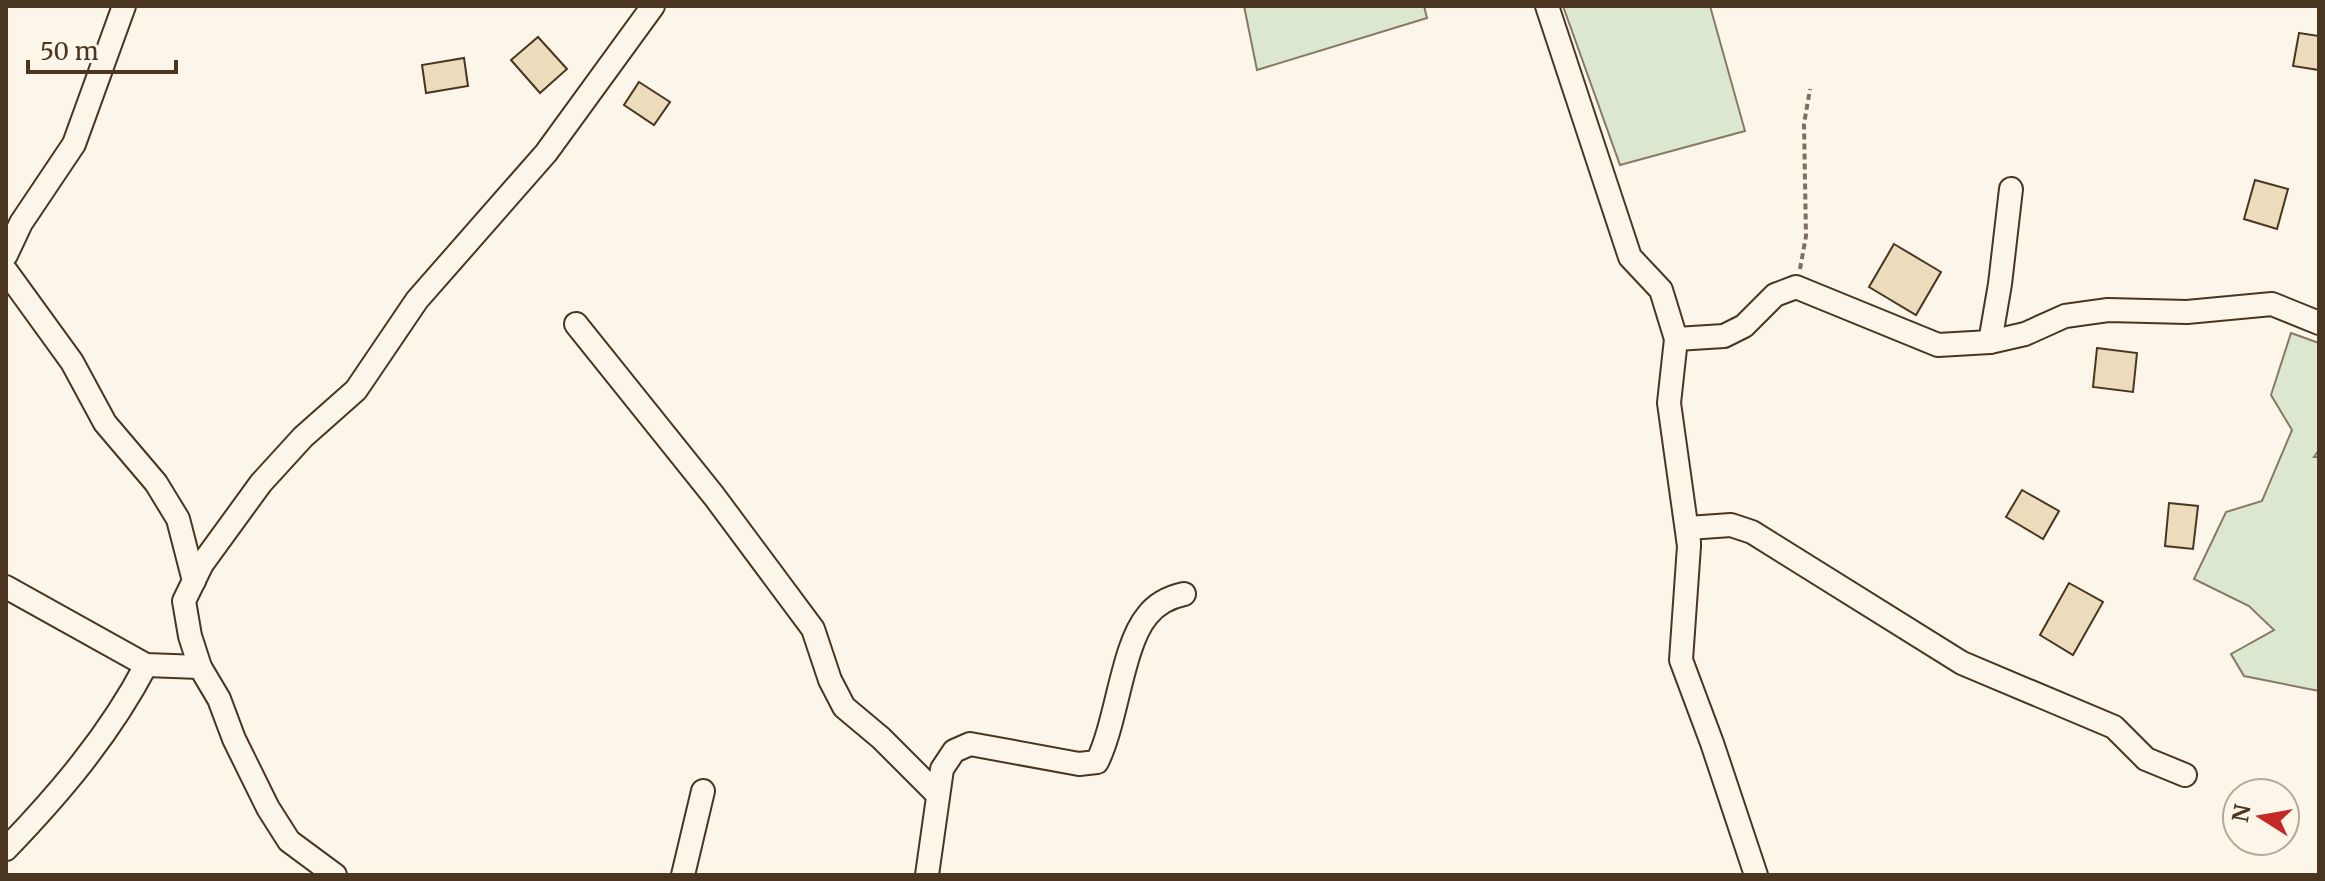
<svg xmlns="http://www.w3.org/2000/svg" width="2325" height="881" viewBox="0 0 2325 881" font-family="Merriweather,serif">
  <rect width="100%" height="100%" fill="#fbf6e9"/>
  <!-- green -->
  <g fill="#dce7d0" stroke="#887966" stroke-width="2">
    <path d="M1244 6H1424L1427 18 1257 70Z"/>
    <path d="M1563 6H1710L1745 131 1620 165Z"/>
    <path d="M2291 333 2319 343V450L2314 457H2319V691L2244 676 2231 654 2274 630 2249 606 2194 579 2226 512 2262 501 2292 430 2271 395Z"/>
  </g>
  <!-- building -->
  <g fill="#ecdcbc" stroke="#4a3520" stroke-width="2">
    <path d="M2299 33 2319 36V70L2293 66Z"/>
    <path d="M538 37 567 69 540 93 511 60Z"/>
    <path d="M464 58 468 86 426 93 422 65Z"/>
    <path d="M639 82 670 102 654 125 624 105Z"/>
    <path d="M2255 180 2288 189 2277 229 2244 219Z"/>
    <path d="M1894 244 1941 272 1916 315 1869 287Z"/>
    <path d="M2097 348 2137 353 2133 392 2093 387Z"/>
    <path d="M2022 490 2059 511 2043 539 2006 517Z"/>
    <path d="M2169 503 2198 506 2193 549 2165 546Z"/>
    <path d="M2069 583 2103 602 2073 655 2040 635Z"/>
  </g>
  <g fill="none" stroke-linecap="round" stroke-linejoin="round">
    <!-- minor casing -->
    <g stroke="#4a3520" stroke-width="26">
      <g id="minor">
        <path d="M1547 6 1630 257 1661 290 1676 339 1669 403 1689 546 1681 660 1712 743 1756 875"/>
        <path d="M6 255 21 223 74 144 124 6"/>
        <path d="M6 271 72 362 105 423 156 483 178 519 194 581"/>
        <path d="M576 324 714 496 813 629 830 680 844 707 881 738 938 795"/>
        <path d="M1676 339 1724 336 1744 326 1775 295 1796 287 1938 345 1990 342 2025 334 2065 316 2108 310 2187 312 2272 304 2319 323"/>
        <path d="M1990 342 2000 284 2011 189"/>
        <path d="M1689 544 1688 528 1731 525 1752 532 1962 663 2114 727 2146 759 2185 775"/>
        <path d="M6 587 146 665 200 667"/>
        <path d="M6 849C60 793 110 734 146 665"/>
        <path d="M335 875 289 841 268 808 234 739 219 699 200 667 190 636 184 601 202 564 261 483 303 437 356 390 417 300 546 153 653 6"/>
        <path d="M683 875 703 791"/>
        <path d="M927 875 942 769 954 751 970 744 1079 764 1097 762C1117 722 1122 646 1147 616 1156 604 1170 597 1184 594"/>
      </g>
    </g>
    <!-- path -->
    <path stroke="#7f6f5c" stroke-width="4" stroke-dasharray="6 4" stroke-linecap="butt" d="M1800 269 1806 236 1804 124 1810 89"/>
    <!-- minor -->
    <use href="#minor" stroke="#fbf6e9" stroke-width="22"/>
  </g>
  <!-- border -->
  <rect width="2325" height="881" fill="none" stroke="#4a3520" stroke-width="16"/>
  <!-- north arrow -->
  <g transform="translate(2261 817) rotate(281)"><circle r="38" fill="#fbf6e9" stroke="#b4a999" stroke-width="2"/>
  <path d="M0-6L14 30L0 20L-14 30Z" fill="#c62828"/>
  <text y="-12" font-size="22" font-weight="bold" text-anchor="middle" fill="#4a3520">N</text>
  </g>
  <!-- scale -->
  <path d="M28 60v12h148v-12" fill="none" stroke="#4a3520" stroke-width="4"/>
  <text x="40" y="60" font-size="24" fill="#4a3520" stroke="#fbf6e9" stroke-width="6" paint-order="stroke">50 m</text>
</svg>
